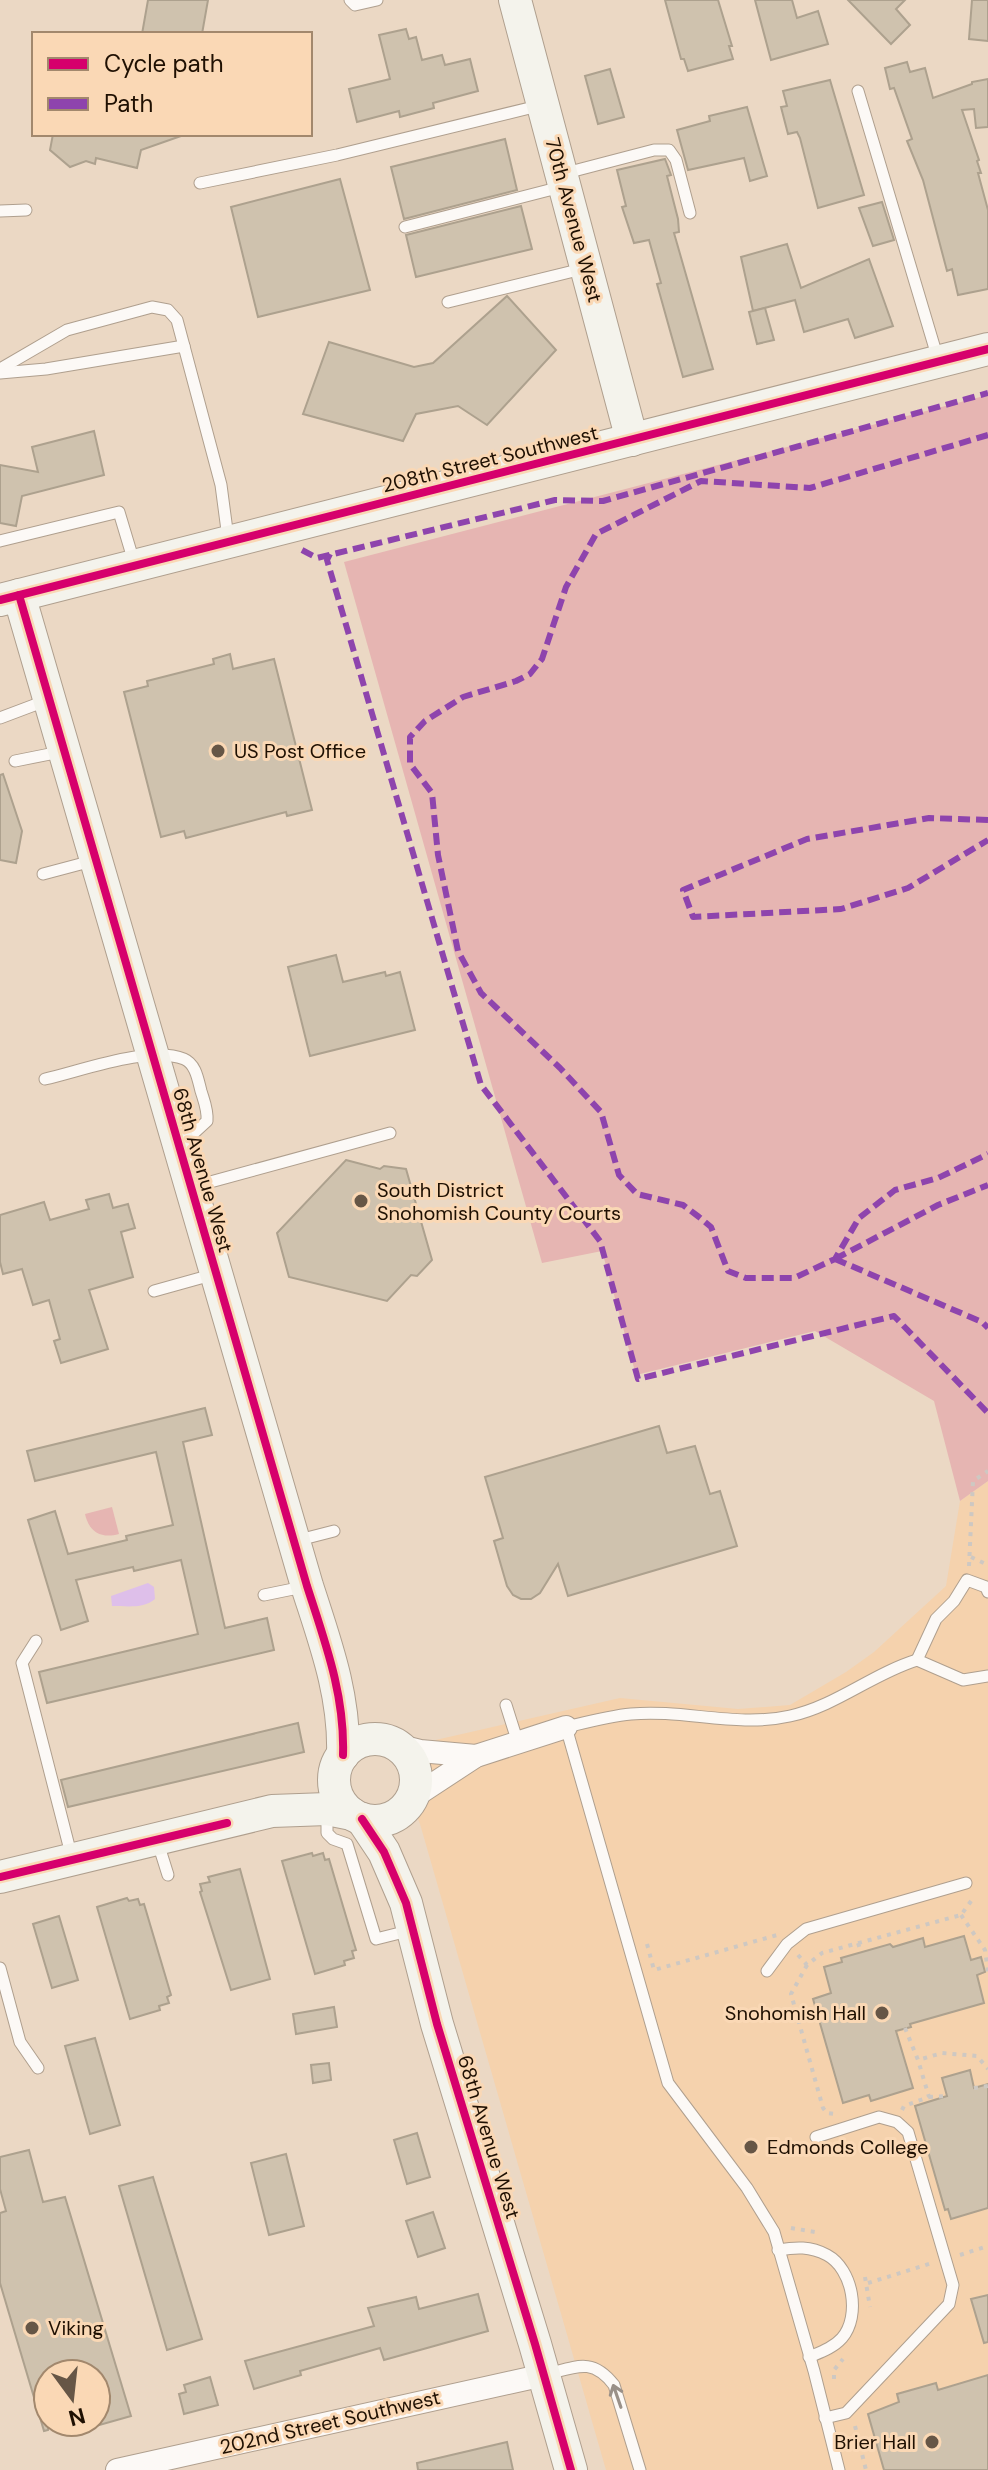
<svg xmlns="http://www.w3.org/2000/svg" width="988" height="2470" viewBox="0 0 988 2470" font-family="'DM Sans',sans-serif">
  <rect width="100%" height="100%" fill="#ebd8c4"/>
  <!-- built -->
  <path fill="#f5d2ad" d="M988 1481V2470H606L420 1824 392 1750 620 1698 738 1709 790 1705 846 1672 874 1652 946 1586 960 1501Z"/>
  <!-- green -->
  <g fill="#e6b5b2">
    <path d="M988 395V1481L960 1501 934 1401 815 1331 636 1375 602 1251 542 1263 344 562Z"/>
    <path d="M112 1507 119 1534C101 1539 89 1532 85 1514Z"/>
  </g>
  <!-- water -->
  <path fill="#debfea" d="M148 1583 154 1587 155 1599C144 1609 126 1606 112 1606L111 1596Z"/>
  <!-- building -->
  <g fill="#cfc2ae" stroke="#ada18e" stroke-width="2">
    <path d="M148 0H208L202 34H142Z"/>
    <path d="M665 0H718L732 46H729L733 59 688 71 684 59H681Z"/>
    <path d="M755 0H792L797 18 818 11 828 44 771 60Z"/>
    <path d="M848 0H905L896 9 910 25 891 44Z"/>
    <path d="M972 0H988V41L969 39Z"/>
    <path d="M406 29 409 39 416 37 422 60 442 55 445 65 470 59 478 91 433 103 434 108 400 117 399 111 357 122 349 89 390 79 379 35Z"/>
    <path d="M907 62 910 72 925 68 933 98 972 84V82L988 79V127L976 128 974 109 962 110 979 160 977 161 981 173H978L988 210V289L958 295 952 269 947 271 923 180 907 141 912 139 894 88 890 89 885 68Z"/>
    <path d="M610 69 624 117 598 124 585 76Z"/>
    <path d="M830 80 864 195 818 208 800 138 797 132 788 134 781 107 787 106 783 91Z"/>
    <path d="M747 107 767 176 750 181 744 158 688 170 677 130 710 121 709 116Z"/>
    <path d="M53 134H181V136L141 150 137 168 96 158 95 164 86 161 70 167 50 150Z"/>
    <path d="M505 139 517 190 404 219 391 167Z"/>
    <path d="M665 159 671 175 667 176 678 219 679 232 674 233 713 369 683 377 657 284 661 283 649 240 634 243 622 207 626 206 617 170Z"/>
    <path d="M340 179 370 290 258 317 231 207Z"/>
    <path d="M882 202 894 240 873 246 859 208Z"/>
    <path d="M521 206 532 249 416 277 406 235Z"/>
    <path d="M787 244 801 288 869 259 893 326 855 338 848 319 804 332 795 300 753 311 741 257Z"/>
    <path d="M507 296 556 350 487 425 458 406 416 414 403 441 303 414 329 342 414 367 433 363Z"/>
    <path d="M765 308 774 340 757 344 749 312Z"/>
    <path d="M94 431 104 475 22 496 16 526 0 523V465L38 472 32 447Z"/>
    <path d="M230 654 233 669 274 659 312 810 287 816 286 812 186 838 184 831 161 837 124 692 148 686 147 681 214 664 213 659Z"/>
    <path d="M3 774 22 831 16 863 0 860V775Z"/>
    <path d="M336 955 343 982 385 972 386 976 400 972 415 1030 310 1056 288 967Z"/>
    <path d="M346 1160 380 1169 384 1166 406 1169 432 1260 417 1276 411 1275 387 1301 289 1277 277 1233Z"/>
    <path d="M109 1194 113 1208 128 1204 135 1228 121 1232 133 1277 89 1290 108 1349 61 1363 54 1341 60 1339 49 1300 33 1305 22 1269 3 1274 0 1262V1215L44 1202 50 1220 89 1209 86 1200Z"/>
    <path d="M205 1408 212 1435 183 1442 225 1628 267 1618 274 1650 47 1703 39 1672 198 1634 181 1560 134 1571 133 1567 76 1580 88 1621 61 1630 28 1520 55 1511 68 1554 127 1540 126 1536 173 1525 156 1452 35 1481 27 1451Z"/>
    <path d="M659 1426 667 1453 695 1446 710 1494 720 1491 737 1546 568 1596 558 1564 540 1593 531 1599H521L513 1595 507 1586 494 1541 503 1538 485 1477Z"/>
    <path d="M298 1723 304 1752 68 1807 61 1780Z"/>
    <path d="M312 1853 313 1856 323 1853 325 1860 329 1859 356 1950 352 1951 354 1958 344 1961 345 1965 315 1974 282 1861Z"/>
    <path d="M240 1869 270 1979 231 1990 200 1892 202 1891 200 1884 210 1882 208 1877Z"/>
    <path d="M127 1898 129 1901 138 1899 140 1905 144 1904 171 1995 167 1997 169 2003 159 2006 160 2010 130 2019 97 1907Z"/>
    <path d="M59 1916 78 1980 52 1988 33 1924Z"/>
    <path d="M964 1936 971 1960 981 1957 985 1972 977 1975 984 2003 910 2024 911 2027 896 2031 913 2088 871 2101 869 2095 843 2103 813 1999 831 1993 824 1967 842 1962 841 1958 890 1944 893 1947 923 1938 925 1947Z"/>
    <path d="M334 2007 337 2027 296 2034 293 2014Z"/>
    <path d="M95 2038 120 2125 90 2134 65 2046Z"/>
    <path d="M329 2063 331 2080 313 2083 311 2065Z"/>
    <path d="M970 2070 974 2088 988 2084V2208L951 2219 948 2209 945 2210 915 2106 947 2096 942 2078Z"/>
    <path d="M417 2133 430 2177 407 2184 394 2140Z"/>
    <path d="M29 2150 43 2202 65 2197 131 2416 96 2426V2374H48V2430L44 2431 0 2283V2213L6 2211 0 2189V2157Z"/>
    <path d="M286 2154 304 2226 269 2235 251 2163Z"/>
    <path d="M153 2177 202 2339 167 2350 119 2186Z"/>
    <path d="M433 2212 445 2248 418 2257 406 2221Z"/>
    <path d="M478 2294 488 2331 384 2360 380 2348 300 2371 301 2375 254 2389 245 2361 374 2326 368 2308 416 2297 419 2309Z"/>
    <path d="M988 2295V2342L984 2343 971 2299Z"/>
    <path d="M988 2375V2470H884L868 2414 899 2402 897 2394 936 2383 938 2390Z"/>
    <path d="M210 2377 218 2405 184 2414 179 2394 186 2392 184 2385Z"/>
    <path d="M507 2442 513 2470H418L417 2463Z"/>
  </g>
  <g fill="none" stroke-linecap="round" stroke-linejoin="round">
    <!-- lane casing -->
    <g stroke="#af9f8e" stroke-width="13">
      <g id="lane">
        <path d="M350 0 355 5 377 0"/>
        <path d="M858 91 938 359"/>
        <path d="M562 174 654 150H669L676 160 690 213"/>
        <path d="M200 183 337 155 542 105"/>
        <path d="M0 211 26 210"/>
        <path d="M405 227 561 187"/>
        <path d="M448 302 582 269"/>
        <path d="M0 369 67 330 152 307 168 310 177 320 221 485 228 538"/>
        <path d="M0 373 46 369 184 346"/>
        <path d="M0 541 119 512 134 562"/>
        <path d="M0 718 45 701"/>
        <path d="M15 761 60 752"/>
        <path d="M43 874 92 861"/>
        <path d="M45 1079C81 1071 149 1045 184 1059 196 1064 198 1080 201 1091 204 1101 208 1110 207 1121L183 1143"/>
        <path d="M192 1187 390 1133"/>
        <path d="M154 1291 215 1274"/>
        <path d="M295 1541 334 1531"/>
        <path d="M264 1595 303 1587"/>
        <path d="M36 1641 22 1663 72 1858"/>
        <path d="M917 1660 936 1619 954 1601 967 1580 986 1587 988 1592"/>
        <path d="M917 1660 963 1680 988 1676"/>
        <path d="M506 1705 518 1743"/>
        <path d="M327 1811V1833L333 1839 347 1844 376 1939 412 1930"/>
        <path d="M157 1840 168 1875"/>
        <path d="M0 1968 20 2042 38 2068"/>
        <path d="M767 1971 787 1944 806 1929 966 1883"/>
        <path d="M816 2137 879 2117 897 2122 908 2132 953 2285 949 2304 846 2413 825 2418"/>
        <path d="M778 2250C796 2247 810 2246 827 2255 853 2269 861 2316 842 2338 833 2348 821 2352 809 2357"/>
        <path d="M548 2374C578 2366 593 2358 614 2385L640 2470"/>
        <path d="M839 2470 814 2371 774 2232 747 2188 668 2083 566 1727C587 1722 610 1716 631 1714 684 1709 737 1728 790 1716 836 1706 872 1674 917 1660"/>
      </g>
    </g>
    <!-- street casing -->
    <g stroke="#af9f8e" stroke-width="24">
      <g id="street">
        <path d="M396 1745 420 1751 476 1756"/>
        <path d="M412 1798 476 1756 566 1727"/>
        <path d="M117 2470 544 2375"/>
      </g>
    </g>
    <!-- secondary casing -->
    <g stroke="#af9f8e" stroke-width="34">
      <g id="secondary">
        <path d="M515 0 632 440"/>
        <path d="M19 595 307 1586C325 1642 345 1695 343 1755"/>
        <path d="M0 600 988 349"/>
        <circle cx="375" cy="1780" r="41"/>
        <path d="M362 1819 384 1852 406 1903 437 2024 535 2344 571 2470"/>
        <path d="M0 1877 272 1811 327 1809 352 1814"/>
      </g>
    </g>
    <!-- path -->
    <g stroke="#cec8c2" stroke-width="4" stroke-dasharray="4 6" stroke-linecap="butt">
      <path d="M971 1557 988 1565"/>
      <path d="M969 1566 973 1481 988 1471"/>
      <path d="M961 1915 985 1950 988 1972"/>
      <path d="M858 1943 861 1952"/>
      <path d="M647 1944 654 1970 777 1935"/>
      <path d="M798 1955 807 1965 822 1953 961 1915 974 1897"/>
      <path d="M807 1965 791 1994 823 2108 827 2113 835 2114"/>
      <path d="M905 2028 918 2060 942 2053 977 2056 988 2069"/>
      <path d="M974 2088 988 2086"/>
      <path d="M929 2097 947 2096"/>
      <path d="M902 2110 904 2106 929 2097 918 2060"/>
      <path d="M791 2228 815 2232"/>
      <path d="M960 2255 988 2246"/>
      <path d="M865 2277 870 2307"/>
      <path d="M868 2283 932 2263"/>
      <path d="M834 2379V2370L843 2359"/>
      <path d="M855 2426 866 2470"/>
    </g>
    <!-- lane -->
    <use href="#lane" stroke="#fcf9f6" stroke-width="11"/>
    <!-- street -->
    <use href="#street" stroke="#fcf9f6" stroke-width="22"/>
    <!-- secondary -->
    <use href="#secondary" stroke="#f4f3ec" stroke-width="32"/>
    <!-- quiet -->
    <g stroke="#8e44ad" stroke-width="6" stroke-dasharray="12 6" stroke-linecap="butt">
      <path d="M988 435 810 488 701 481 596 534 566 587 542 659 530 674 516 681 463 697 425 721 410 737V764L432 793 438 855 458 951 481 993 560 1068 601 1112 619 1175 637 1194 683 1205 699 1217 711 1227 728 1271 746 1278H794L835 1259 859 1218 895 1190 938 1178 988 1154"/>
      <path d="M302 550 317 558 555 500 603 501 988 393"/>
      <path d="M330 554 327 560 481 1085 600 1241 638 1379 894 1316 988 1413"/>
      <path d="M988 820 929 818 807 839 683 890 693 917 841 909 908 888 988 840"/>
      <path d="M835 1259 938 1205 988 1185"/>
      <path d="M835 1259 982 1322 988 1328"/>
    </g>
    <!-- cycleway casing -->
    <g stroke="#fad8b5" stroke-width="13">
      <g id="cycleway">
        <path d="M19 595 307 1586C325 1642 345 1695 343 1755"/>
        <path d="M0 600 988 349"/>
        <path d="M362 1819 384 1852 406 1903 437 2024 535 2344 571 2470"/>
        <path d="M0 1877 227 1823"/>
      </g>
    </g>
    <!-- cycleway -->
    <use href="#cycleway" stroke="#d6006c" stroke-width="8"/>
  </g>
  <!-- one-way arrows -->
  <defs><path id="oneway-shaft" d="M-6 0H5M1.5-3L5.5 0L1.5 3" fill="none" stroke-width="1.6" stroke-linecap="round" stroke-linejoin="round" transform="scale(2)"/></defs>
  <use stroke="#999088" href="#oneway-shaft" transform="translate(617 2396) rotate(-109)"/>
  <!-- markers -->
  <g fill="#665646" stroke="#fad8b5" stroke-width="3">
    <circle cx="218" cy="751" r="8"/>
    <circle cx="361" cy="1201" r="8"/>
    <circle cx="882" cy="2013" r="8"/>
    <circle cx="751" cy="2147" r="8"/>
    <circle cx="32" cy="2328" r="8"/>
    <circle cx="932" cy="2442" r="8"/>
  </g>
  <g text-anchor="middle" dominant-baseline="central" stroke-width="6" stroke-linejoin="round" paint-order="stroke">
    <!-- street labels -->
    <g font-size="20" fill="#1f1002" stroke="#fad8b5">
      <text transform="translate(574 220) rotate(75)">70th Avenue West</text>
      <text transform="translate(490 459) rotate(-14)">208th Street Southwest</text>
      <text transform="translate(203 1170) rotate(74)">68th Avenue West</text>
      <text transform="translate(489 2137) rotate(73)">68th Avenue West</text>
      <text transform="translate(330 2422) rotate(-13)">202nd Street Southwest</text>
    </g>
    <!-- poi labels -->
    <g font-size="20" fill="#1f1002" stroke="#fad8b5" text-anchor="start">
      <text x="234" y="751">US Post Office</text>
      <text x="377" y="1190">South District<tspan x="377" dy="23">Snohomish County Courts</tspan></text>
      <text x="866" y="2013" text-anchor="end">Snohomish Hall</text>
      <text x="767" y="2147">Edmonds College</text>
      <text x="48" y="2328">Viking</text>
      <text x="916" y="2442" text-anchor="end">Brier Hall</text>
    </g>
  </g>
  <!-- legend -->
  <rect x="32" y="32" width="280" height="104" fill="#fad8b5" stroke="#a2886d" stroke-width="2"/>
  <rect x="48" y="58" width="40" height="12" fill="#d6006c" stroke="#a2886d" stroke-width="2"/>
  <text x="104" y="72" font-size="24" fill="#1f1002">Cycle path</text>
  <rect x="48" y="98" width="40" height="12" fill="#8e44ad" stroke="#a2886d" stroke-width="2"/>
  <text x="104" y="112" font-size="24" fill="#1f1002">Path</text>
  <!-- north arrow -->
  <g transform="translate(72 2398) rotate(165)"><circle r="38" fill="#fad8b5" stroke="#a2886d" stroke-width="2"/>
  <path d="M0-6L14 30L0 20L-14 30Z" fill="#665646"/>
  <text y="-12" font-size="22" font-weight="bold" text-anchor="middle" fill="#1f1002">N</text>
  </g>
</svg>
